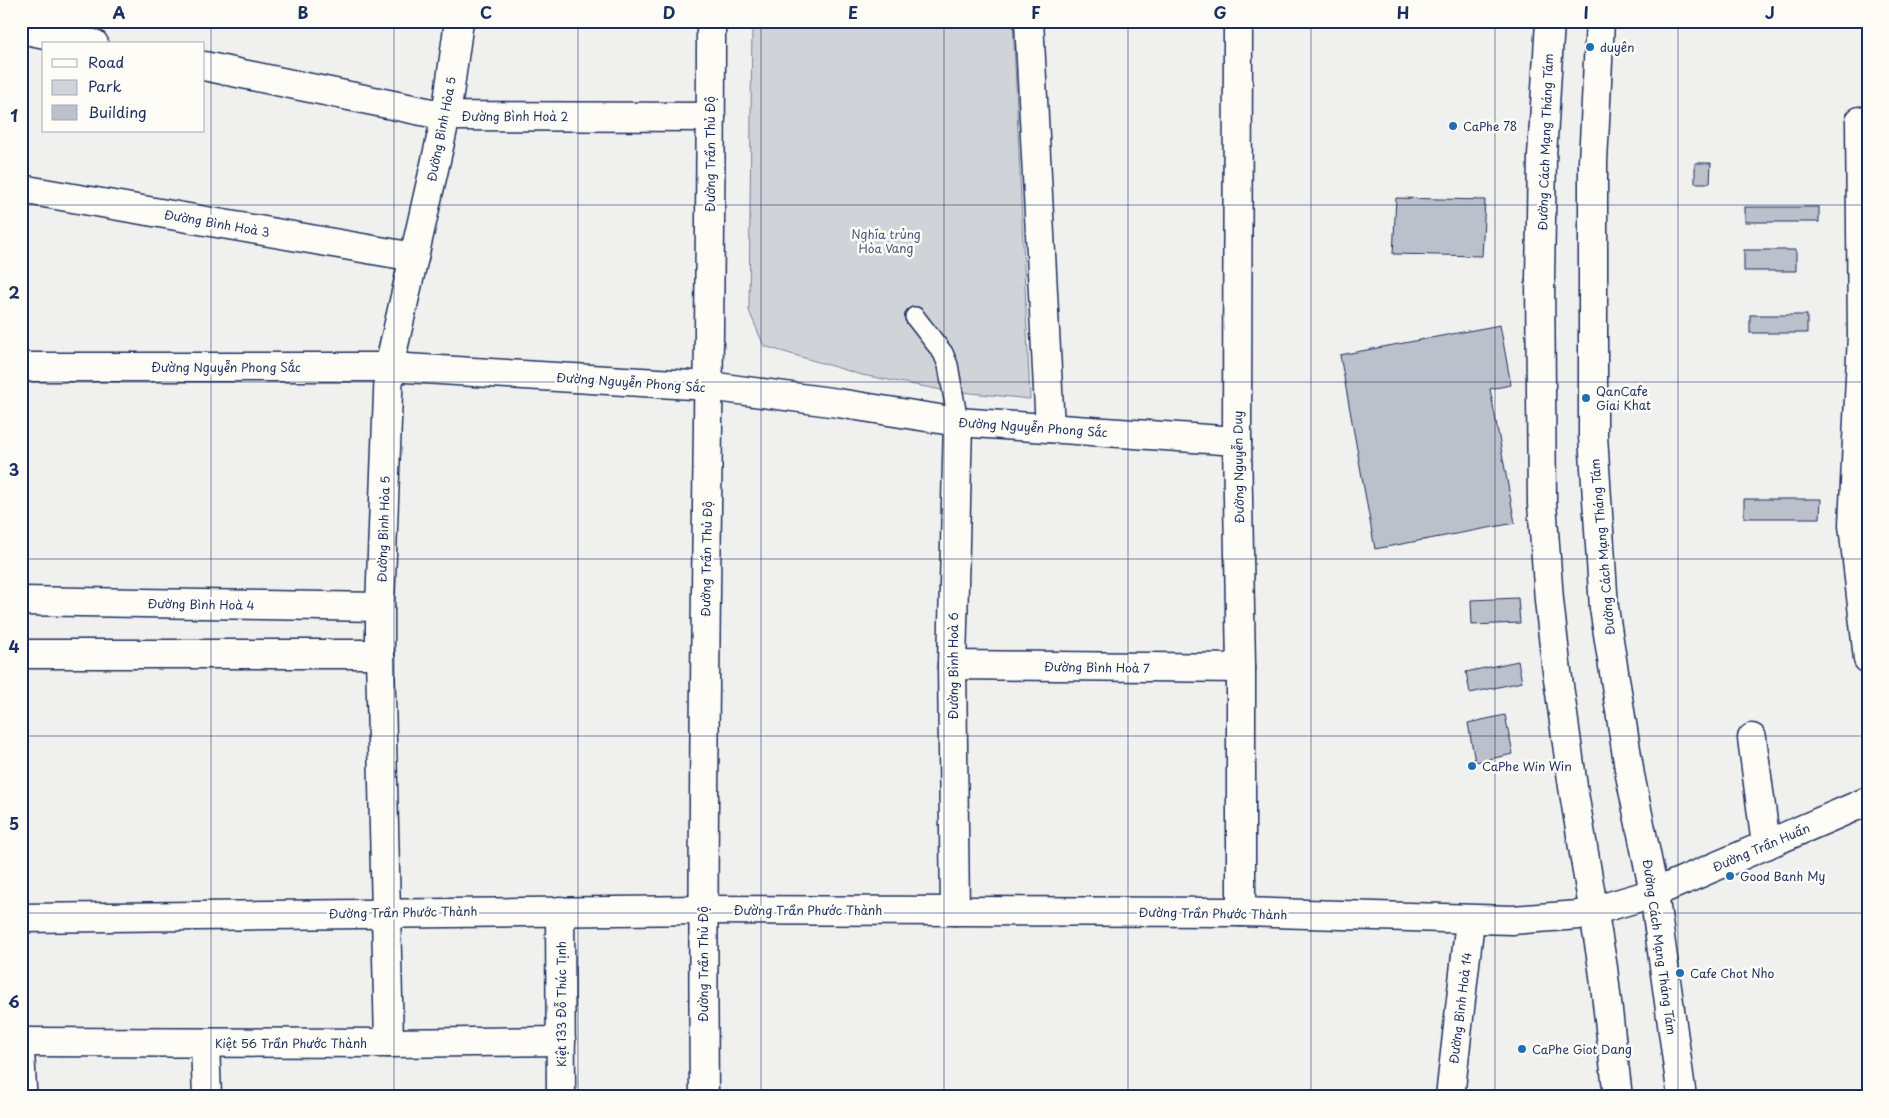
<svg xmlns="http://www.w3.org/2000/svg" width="1889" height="1118" viewBox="0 0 1889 1118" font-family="'Playpen Sans',sans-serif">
  <rect width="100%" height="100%" fill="#f0f0ee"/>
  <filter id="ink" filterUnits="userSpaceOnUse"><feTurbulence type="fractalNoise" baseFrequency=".02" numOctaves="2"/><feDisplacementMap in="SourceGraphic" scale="10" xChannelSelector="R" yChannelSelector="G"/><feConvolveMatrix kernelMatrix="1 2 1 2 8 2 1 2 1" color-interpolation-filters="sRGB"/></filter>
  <g filter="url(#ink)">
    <!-- green -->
    <path fill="#d0d3d8" stroke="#76819b" d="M752 21H1013L1030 399 942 390 862 375 764 346 749 311Z"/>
    <!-- building -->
    <g fill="#bbc0ca" stroke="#1b2f5e">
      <path d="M1695 163H1711L1710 183H1695Z"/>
      <path d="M1396 198 1485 200 1482 256 1393 254Z"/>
      <rect x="1745" y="207" width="74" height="15"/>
      <rect x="1744" y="250" width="52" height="21"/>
      <rect x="1750" y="315" width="57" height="18"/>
      <path d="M1500 325 1511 385 1490 389 1515 523 1375 549 1340 355Z"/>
      <path d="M1744 499H1821L1820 518H1744Z"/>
      <path d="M1518 598 1520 623 1472 625 1471 600Z"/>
      <path d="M1518 661 1522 682 1470 693 1466 672Z"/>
      <path d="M1505 715 1513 754 1475 762 1468 723Z"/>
    </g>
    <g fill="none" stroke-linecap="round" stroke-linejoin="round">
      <!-- service casing -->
      <g stroke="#1b2f5e" stroke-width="22">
        <g id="service">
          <path d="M915 317 943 353 948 365 958 422"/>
          <path d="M24 1042 27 1097"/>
        </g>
      </g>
      <!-- pedestrian casing -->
      <g stroke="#1b2f5e" stroke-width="31">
        <path id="pedestrian" d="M1752 738 1766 845"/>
      </g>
      <!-- minor casing -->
      <g stroke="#1b2f5e" stroke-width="31">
        <g id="minor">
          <path d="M1029 21 1050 428"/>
          <path d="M1238 21 1237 441 1241 668V912"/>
          <path d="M21 29 94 44"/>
          <path d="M204 66 446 116 711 117"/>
          <path d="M1868 121H1860L1862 335 1853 525 1868 659"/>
          <path d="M21 189 414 257"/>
          <path d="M21 367H389L709 386 838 403 958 422 1237 441"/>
          <path d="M21 601 380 607"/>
          <path d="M21 654H380"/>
          <path d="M952 665 1241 668"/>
          <path d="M560 911 561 1097"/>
          <path d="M955 911 952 665 958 422"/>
          <path d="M21 1042 389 1043 561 1041"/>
          <path d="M205 1043 207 1097"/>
          <path d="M389 1043 380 654V607L389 367 446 116 459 21"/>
          <path d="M1450 1097 1470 920"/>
        </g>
      </g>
      <!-- tertiary casing -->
      <g stroke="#1b2f5e" stroke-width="31">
        <g id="tertiary">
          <path d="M21 918 703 910 1241 912 1512 920 1579 915 1654 893 1868 801"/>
          <path d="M704 1097C701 738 711 380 711 21"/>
        </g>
      </g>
      <!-- trunk casing -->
      <g stroke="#1b2f5e" stroke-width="31">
        <g id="trunk">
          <path d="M1550 21 1542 156 1540 280 1542 503 1549 600 1556 664 1573 787 1603 968 1618 1097"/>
          <path d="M1600 21 1593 162V436L1604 608 1630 775 1654 893 1682 1097"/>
        </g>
      </g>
      <!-- service -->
      <use href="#service" stroke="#fdfcf7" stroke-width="19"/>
      <!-- pedestrian -->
      <use href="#pedestrian" stroke="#fdfcf7" stroke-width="28"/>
      <!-- minor -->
      <use href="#minor" stroke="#fdfcf7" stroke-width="28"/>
      <!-- tertiary -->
      <use href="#tertiary" stroke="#fdfcf7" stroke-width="28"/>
      <!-- trunk -->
      <use href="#trunk" stroke="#fdfcf7" stroke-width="28"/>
    </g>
  </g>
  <!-- grid -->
  <path fill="none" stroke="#1b2f5e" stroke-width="1" stroke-opacity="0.55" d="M211 21V1097M394 21V1097M578 21V1097M761 21V1097M944 21V1097M1128 21V1097M1311 21V1097M1495 21V1097M1678 21V1097M21 205H1868M21 382H1868M21 559H1868M21 736H1868M21 913H1868"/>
  <!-- markers -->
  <g fill="#1f6fb2" stroke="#fdfcf7" stroke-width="2">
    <circle cx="1590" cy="47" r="5"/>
    <circle cx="1453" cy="126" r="5"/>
    <circle cx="1586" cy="398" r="5"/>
    <circle cx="1472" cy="766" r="5"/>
    <circle cx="1730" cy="876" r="5"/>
    <circle cx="1680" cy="973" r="5"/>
    <circle cx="1522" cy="1049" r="5"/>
  </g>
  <g text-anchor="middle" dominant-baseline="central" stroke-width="5" stroke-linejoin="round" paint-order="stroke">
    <!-- poi labels -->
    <g font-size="12" fill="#1b2f5e" stroke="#fdfcf7" text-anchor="start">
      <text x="1600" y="47">duyên</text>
      <text x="1463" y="126">CaPhe 78</text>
      <text x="1596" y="391">QanCafe<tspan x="1596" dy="14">Giai Khat</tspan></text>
      <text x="1482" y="766">CaPhe Win Win</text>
      <text x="1740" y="876">Good Banh My</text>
      <text x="1690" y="973">Cafe Chot Nho</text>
      <text x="1532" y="1049">CaPhe Giot Dang</text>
    </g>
    <!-- street labels -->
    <g font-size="12" fill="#1b2f5e" stroke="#fdfcf7">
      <text x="515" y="116">Đường Bình Hoà 2</text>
      <text transform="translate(441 129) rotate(-79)">Đường Bình Hòa 5</text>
      <text transform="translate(1545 142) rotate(-88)">Đường Cách Mạng Tháng Tám</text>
      <text transform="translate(710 154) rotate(-90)">Đường Trần Thủ Độ</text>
      <text transform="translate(217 223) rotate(10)">Đường Bình Hoà 3</text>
      <text x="226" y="367">Đường Nguyễn Phong Sắc</text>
      <text transform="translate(631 382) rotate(4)">Đường Nguyễn Phong Sắc</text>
      <text transform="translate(1033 427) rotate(4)">Đường Nguyễn Phong Sắc</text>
      <text transform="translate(1238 467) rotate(-91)">Đường Nguyễn Duy</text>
      <text transform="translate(383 529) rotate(-88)">Đường Bình Hòa 5</text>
      <text transform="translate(1602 547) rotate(-95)">Đường Cách Mạng Tháng Tám</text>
      <text transform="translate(706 559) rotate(-89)">Đường Trần Thủ Độ</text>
      <text transform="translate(201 604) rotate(1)">Đường Bình Hoà 4</text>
      <text transform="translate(953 666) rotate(-90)">Đường Bình Hoà 6</text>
      <text transform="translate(1097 667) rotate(1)">Đường Bình Hoà 7</text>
      <text transform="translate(1761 847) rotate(-23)">Đường Trần Huấn</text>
      <text x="808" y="910">Đường Trần Phước Thành</text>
      <text transform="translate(403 912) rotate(-1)">Đường Trần Phước Thành</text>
      <text transform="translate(1213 913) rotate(1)">Đường Trần Phước Thành</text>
      <text transform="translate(1660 947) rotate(82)">Đường Cách Mạng Tháng Tám</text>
      <text transform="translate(703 964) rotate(-90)">Đường Trần Thủ Độ</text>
      <text transform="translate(561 1004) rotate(-90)">Kiệt 133 Đỗ Thúc Tịnh</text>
      <text transform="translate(1460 1008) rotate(-83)">Đường Bình Hoà 14</text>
      <text x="291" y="1043">Kiệt 56 Trần Phước Thành</text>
    </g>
    <!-- park labels -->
    <g font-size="12" fill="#48587c" stroke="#fdfcf7">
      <text x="886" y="234">Nghĩa trủng<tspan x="886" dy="14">Hòa Vang</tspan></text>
    </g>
  </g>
  <!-- margin -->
  <rect width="1889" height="1118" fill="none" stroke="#fdfcf7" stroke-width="55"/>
  <!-- legend -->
  <rect x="42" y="42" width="162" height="90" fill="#fdfcf7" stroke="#a3aaba"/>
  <rect x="52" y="59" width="25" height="8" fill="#fdfcf7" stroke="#a3aaba"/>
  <text x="88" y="68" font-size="15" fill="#1b2f5e">Road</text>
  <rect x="52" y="80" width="25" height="15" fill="#d0d3d8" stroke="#a3aaba"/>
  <text x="88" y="92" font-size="15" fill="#1b2f5e">Park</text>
  <rect x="52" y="105" width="25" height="15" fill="#bbc0ca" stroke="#a3aaba"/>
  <text x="88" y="118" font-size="15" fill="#1b2f5e">Building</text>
  <rect x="28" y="28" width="1834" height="1062" fill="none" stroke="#1b2f5e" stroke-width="2"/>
  <g font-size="16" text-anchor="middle" font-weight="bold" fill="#1b2f5e">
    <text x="119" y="19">A</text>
    <text x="303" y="19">B</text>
    <text x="486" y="19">C</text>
    <text x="669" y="19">D</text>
    <text x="853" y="19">E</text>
    <text x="1036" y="19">F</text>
    <text x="1220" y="19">G</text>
    <text x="1403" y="19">H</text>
    <text x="1586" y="19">I</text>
    <text x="1770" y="19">J</text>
    <text x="14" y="122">1</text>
    <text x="14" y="299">2</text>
    <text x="14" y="476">3</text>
    <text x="14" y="653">4</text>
    <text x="14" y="830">5</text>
    <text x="14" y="1008">6</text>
  </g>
</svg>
